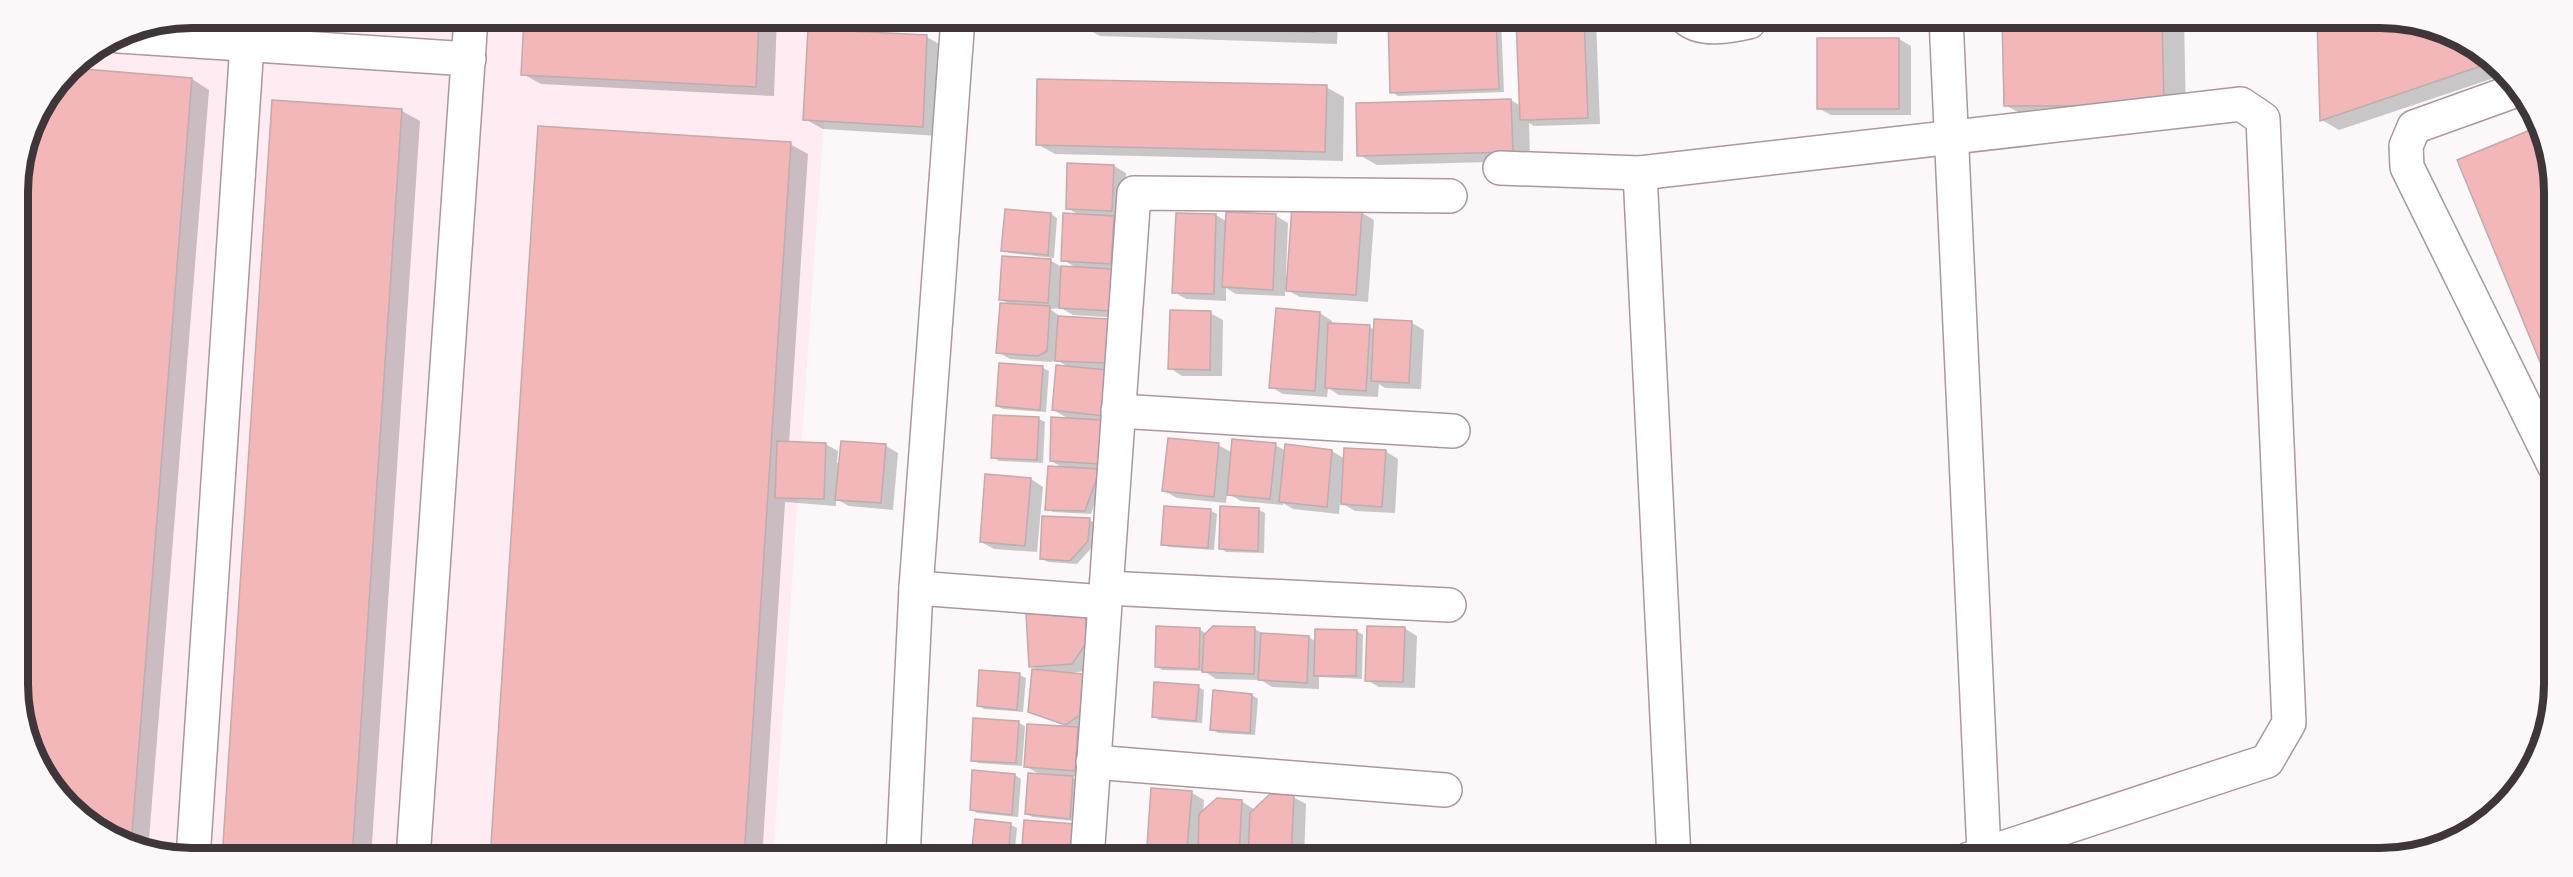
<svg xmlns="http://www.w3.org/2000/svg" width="2573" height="877" viewBox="0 0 2573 877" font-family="'Fira Sans Condensed',sans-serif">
  <rect width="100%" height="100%" fill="#fcf8fa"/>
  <!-- built -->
  <path fill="#feecf2" d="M193 18H831L773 859H193L137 850 61 799 21 718 36 115 77 62 126 31Z"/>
  <!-- shadow -->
  <g fill="#0003">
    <path d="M526 18H777L774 96 541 84 523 74Z"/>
    <path d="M811 18H885L884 31 831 29V32L927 37 944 47 940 136 823 129 805 119 829 32 811 21Z"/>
    <path d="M1078 18H1338L1337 44 1100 36 1078 24Z"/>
    <path d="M1389 18H1501L1504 92 1398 96 1392 92Z"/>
    <path d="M1518 18H1596L1600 124 1534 126 1529 123 1530 161 1377 165 1359 155 1511 100 1521 106Z"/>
    <path d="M2003 18H2184L2186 118 2027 117 2005 105Z"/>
    <path d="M2319 18H2380L2436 27 2506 74 2339 130 2322 120Z"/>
    <path d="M1899 39 1911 46V115H1831L1818 108Z"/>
    <path d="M192 79 209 90 148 852 137 850 61 799 21 718Z"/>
    <path d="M1326 87 1344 97 1343 161 1055 154 1037 144Z"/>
    <path d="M402 111 420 121 371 859H223Z"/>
    <path d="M2535 129 2553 169 2554 392 2459 161Z"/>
    <path d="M790 144 808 154 789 443 825 444 838 451 837 463 886 446 898 453 893 510 849 506 836 499V506L785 502 762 859H492Z"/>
    <path d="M1114 166 1126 173 1124 217H1112L1126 225 1124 270 1109 269 1124 278 1122 318 1073 315 1061 308 1050 309 1061 317 1108 320 1120 327 1118 369H1102L1119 379 1115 422 1099 420 1113 428 1105 473 1091 514 1053 512 1047 509 1065 469 1051 461 1071 420 1053 410 1071 368 1056 360 1051 362 1010 359 998 352 1010 305 1000 299 1050 260 1063 268H1077L1063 260 1081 216 1067 208Z"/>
    <path d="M1293 208 1362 213 1374 220 1368 302 1300 297 1285 289V296L1236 294 1226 288V301L1186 299 1174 292 1177 214 1216 215 1227 222 1276 216 1288 223 1286 276H1289Z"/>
    <path d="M1007 210 1051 214 1057 218 1054 258 1009 253 1003 250Z"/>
    <path d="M1210 313 1223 320 1222 376H1182L1170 368Z"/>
    <path d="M1320 313 1332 321V325L1369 327 1375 330 1412 323 1424 330 1421 389 1385 388 1379 384 1378 397 1339 395 1328 388 1327 397 1283 394 1271 387Z"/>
    <path d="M1043 368 1049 371 1046 412 1003 409 997 406Z"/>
    <path d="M995 417 1039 419 1045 422 1043 463 999 461 993 457Z"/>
    <path d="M1218 445 1233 453 1275 445 1286 451V446L1332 451 1345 459 1385 451 1398 459 1395 513 1355 511 1340 502 1339 514 1293 509 1283 503V505L1241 501 1227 493 1226 503 1177 498 1164 491Z"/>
    <path d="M1031 479 1043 487 1037 552 994 549 981 542Z"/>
    <path d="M1222 508 1259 510 1265 513 1264 553 1226 552 1220 548Z"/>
    <path d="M1211 511 1217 514 1214 550 1169 547 1163 544Z"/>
    <path d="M1089 520 1095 523 1094 545 1077 564 1048 562 1042 559Z"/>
    <path d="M1085 612 1097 619 1085 671 1064 674 1083 676 1095 683 1087 777 1069 776 1079 781 1075 821 1032 817 1026 813 1041 775 1025 766 1068 727 1029 711 1040 671 1031 666Z"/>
    <path d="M1404 628 1417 636 1415 688 1379 687 1367 680Z"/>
    <path d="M1199 629 1207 634 1255 629 1266 635 1309 637 1316 642 1357 631 1363 635 1362 679 1319 677V689L1272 687 1261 680 1216 679 1204 671 1162 670 1156 666Z"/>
    <path d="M1019 675 1026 678 1023 712 984 709 978 705Z"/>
    <path d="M1198 687 1204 690 1202 723 1159 720 1153 716Z"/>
    <path d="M1252 695 1258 699 1255 735 1218 733 1212 729Z"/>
    <path d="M1019 723 1025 726 1022 766 978 763 972 760Z"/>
    <path d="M1015 775 1021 779 1018 817 977 813 971 809Z"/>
    <path d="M1192 793 1204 800 1203 813 1241 801 1255 810 1293 797 1306 804 1304 859H1207L1200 855 1161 852 1148 845Z"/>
    <path d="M1011 825 1017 828 1014 859 973 857Z"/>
  </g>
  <!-- building -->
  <g fill="#f3b6b9" stroke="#c1abac" stroke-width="1.5">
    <path d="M524 18H759L756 87 521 75Z"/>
    <path d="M810 18H872V24L810 22Z"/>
    <path d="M1077 18H1316L1315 32 1076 25Z"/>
    <path d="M1388 18H1496L1499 89 1390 93Z"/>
    <path d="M1516 18H1584L1588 118 1520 120Z"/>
    <path d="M2002 18H2162L2164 106H2004Z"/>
    <path d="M2317 18H2380L2436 27 2490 63 2320 121Z"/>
    <path d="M808 29 927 35 923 127 803 120Z"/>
    <rect x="1817" y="38" width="82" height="71"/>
    <path d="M72 68 192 78 131 846 61 799 21 718 18 181 36 115Z"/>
    <path d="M1037 79 1327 85 1325 152 1036 145Z"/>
    <path d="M1511 99 1513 152 1357 156 1356 103Z"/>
    <path d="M272 100 402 109 352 859H222Z"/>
    <path d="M538 126 791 142 744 859H490Z"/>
    <path d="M2535 128 2553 169 2554 396 2457 160Z"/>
    <path d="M1067 163 1114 165 1112 211 1066 209Z"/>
    <path d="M1292 206 1362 212 1356 295 1286 291Z"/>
    <path d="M1005 209 1051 213 1048 255 1001 251Z"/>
    <path d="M1226 212 1276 214 1273 290 1222 287Z"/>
    <path d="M1063 213 1114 216 1111 264 1061 261Z"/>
    <path d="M1176 213 1216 214 1214 294 1172 293Z"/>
    <path d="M1002 256 1051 259 1048 303 999 300Z"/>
    <path d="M1061 266 1112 269 1110 311 1059 308Z"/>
    <path d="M1000 303 1050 306 1047 351 1038 356 996 353Z"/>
    <path d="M1276 308 1320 312 1315 391 1269 388Z"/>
    <path d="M1170 310 1211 311 1210 370 1168 369Z"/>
    <path d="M1058 316 1108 319 1106 363 1055 361Z"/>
    <path d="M1374 319 1412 321 1409 383 1371 381Z"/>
    <path d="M1328 323 1370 325 1366 391 1325 388Z"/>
    <path d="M999 363 1043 366 1040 410 996 406Z"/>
    <path d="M1056 365 1107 370 1103 416 1052 410Z"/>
    <path d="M993 415 1039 417 1037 460 991 458Z"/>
    <path d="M1051 417 1101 420 1099 464 1050 461Z"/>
    <path d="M1168 438 1219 443 1214 497 1162 491Z"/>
    <path d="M1232 439 1276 443 1270 499 1227 495Z"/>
    <path d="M777 441 826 443 824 499 775 498Z"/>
    <path d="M841 441 886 444 881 503 835 500Z"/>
    <path d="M1285 444 1332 450 1327 507 1279 502Z"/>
    <path d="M1344 448 1386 450 1382 507 1341 504Z"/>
    <path d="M1048 466 1100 469 1085 511 1045 510Z"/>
    <path d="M985 474 1031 478 1025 546 980 542Z"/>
    <path d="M1164 506 1211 509 1208 548 1161 545Z"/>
    <path d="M1220 506 1259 508 1258 551 1219 549Z"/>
    <path d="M1042 516 1090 518 1088 541 1070 561 1040 559Z"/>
    <path d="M1085 610 1087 642 1072 664 1029 667 1026 614Z"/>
    <path d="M1156 626 1200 628 1199 669 1155 667Z"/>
    <path d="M1213 626 1255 627 1254 674 1202 672 1204 635Z"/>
    <path d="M1367 626 1405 627 1403 682 1365 681Z"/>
    <path d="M1315 629 1357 630 1356 676H1314Z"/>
    <path d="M1261 633 1309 636 1307 683 1258 680Z"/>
    <path d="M1032 669 1083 674 1080 715 1065 725 1028 712Z"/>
    <path d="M979 670 1020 673 1017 710 977 706Z"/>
    <path d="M1154 682 1199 685 1196 721 1152 717Z"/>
    <path d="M1213 690 1252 694 1250 733 1210 730Z"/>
    <path d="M973 718 1019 721 1016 763 971 761Z"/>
    <path d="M1027 724 1078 727 1075 771 1024 767Z"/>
    <path d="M972 770 1015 774 1012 815 970 810Z"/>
    <path d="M1028 773 1073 776 1070 819 1025 814Z"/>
    <path d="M1151 788 1192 791 1187 849 1147 846Z"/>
    <path d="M1270 794 1294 795 1291 859 1248 857 1250 813Z"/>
    <path d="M1217 798 1242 800 1239 857 1198 855 1199 814Z"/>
    <path d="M975 819 1011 823 1008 859 971 858Z"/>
    <path d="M1024 820 1075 824 1073 859H1021Z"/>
  </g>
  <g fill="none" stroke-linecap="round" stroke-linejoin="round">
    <!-- minor casing -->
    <g stroke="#ab979e" stroke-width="36">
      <g id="minor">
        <path d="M1686 18C1701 32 1731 26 1749 22L1751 18"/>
        <path d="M1946 18 1984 853"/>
        <path d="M119 36 469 59"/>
        <path d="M2517 90 2414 127 2406 146 2407 167 2554 465"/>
        <path d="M1500 168 1640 173 2241 104 2263 119 2289 723 2267 761 1969 859"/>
        <path d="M1640 173 1674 859"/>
        <path d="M1118 411 1453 431"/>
        <path d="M916 588 1105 602"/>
        <path d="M1106 588 1449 605"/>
        <path d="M1093 762 1445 790"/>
        <path d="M193 859 247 44"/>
        <path d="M413 859 471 18"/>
        <path d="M903 859 916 588 958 18"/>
        <path d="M1087 859 1134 193 1450 196"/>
      </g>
    </g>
    <!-- minor -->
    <use href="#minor" stroke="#fff" stroke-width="33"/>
  </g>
  <!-- crop -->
  <path d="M0 0H2573V877H0ZM192 28H2380A164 164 0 0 1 2544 192V684A164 164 0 0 1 2380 848H192A164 164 0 0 1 28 684V192A164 164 0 0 1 192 28Z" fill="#fcf8fa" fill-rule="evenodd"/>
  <path fill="none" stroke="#3e3639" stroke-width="8" d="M192 28H2380A164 164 0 0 1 2544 192V684A164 164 0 0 1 2380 848H192A164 164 0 0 1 28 684V192A164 164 0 0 1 192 28Z"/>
</svg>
